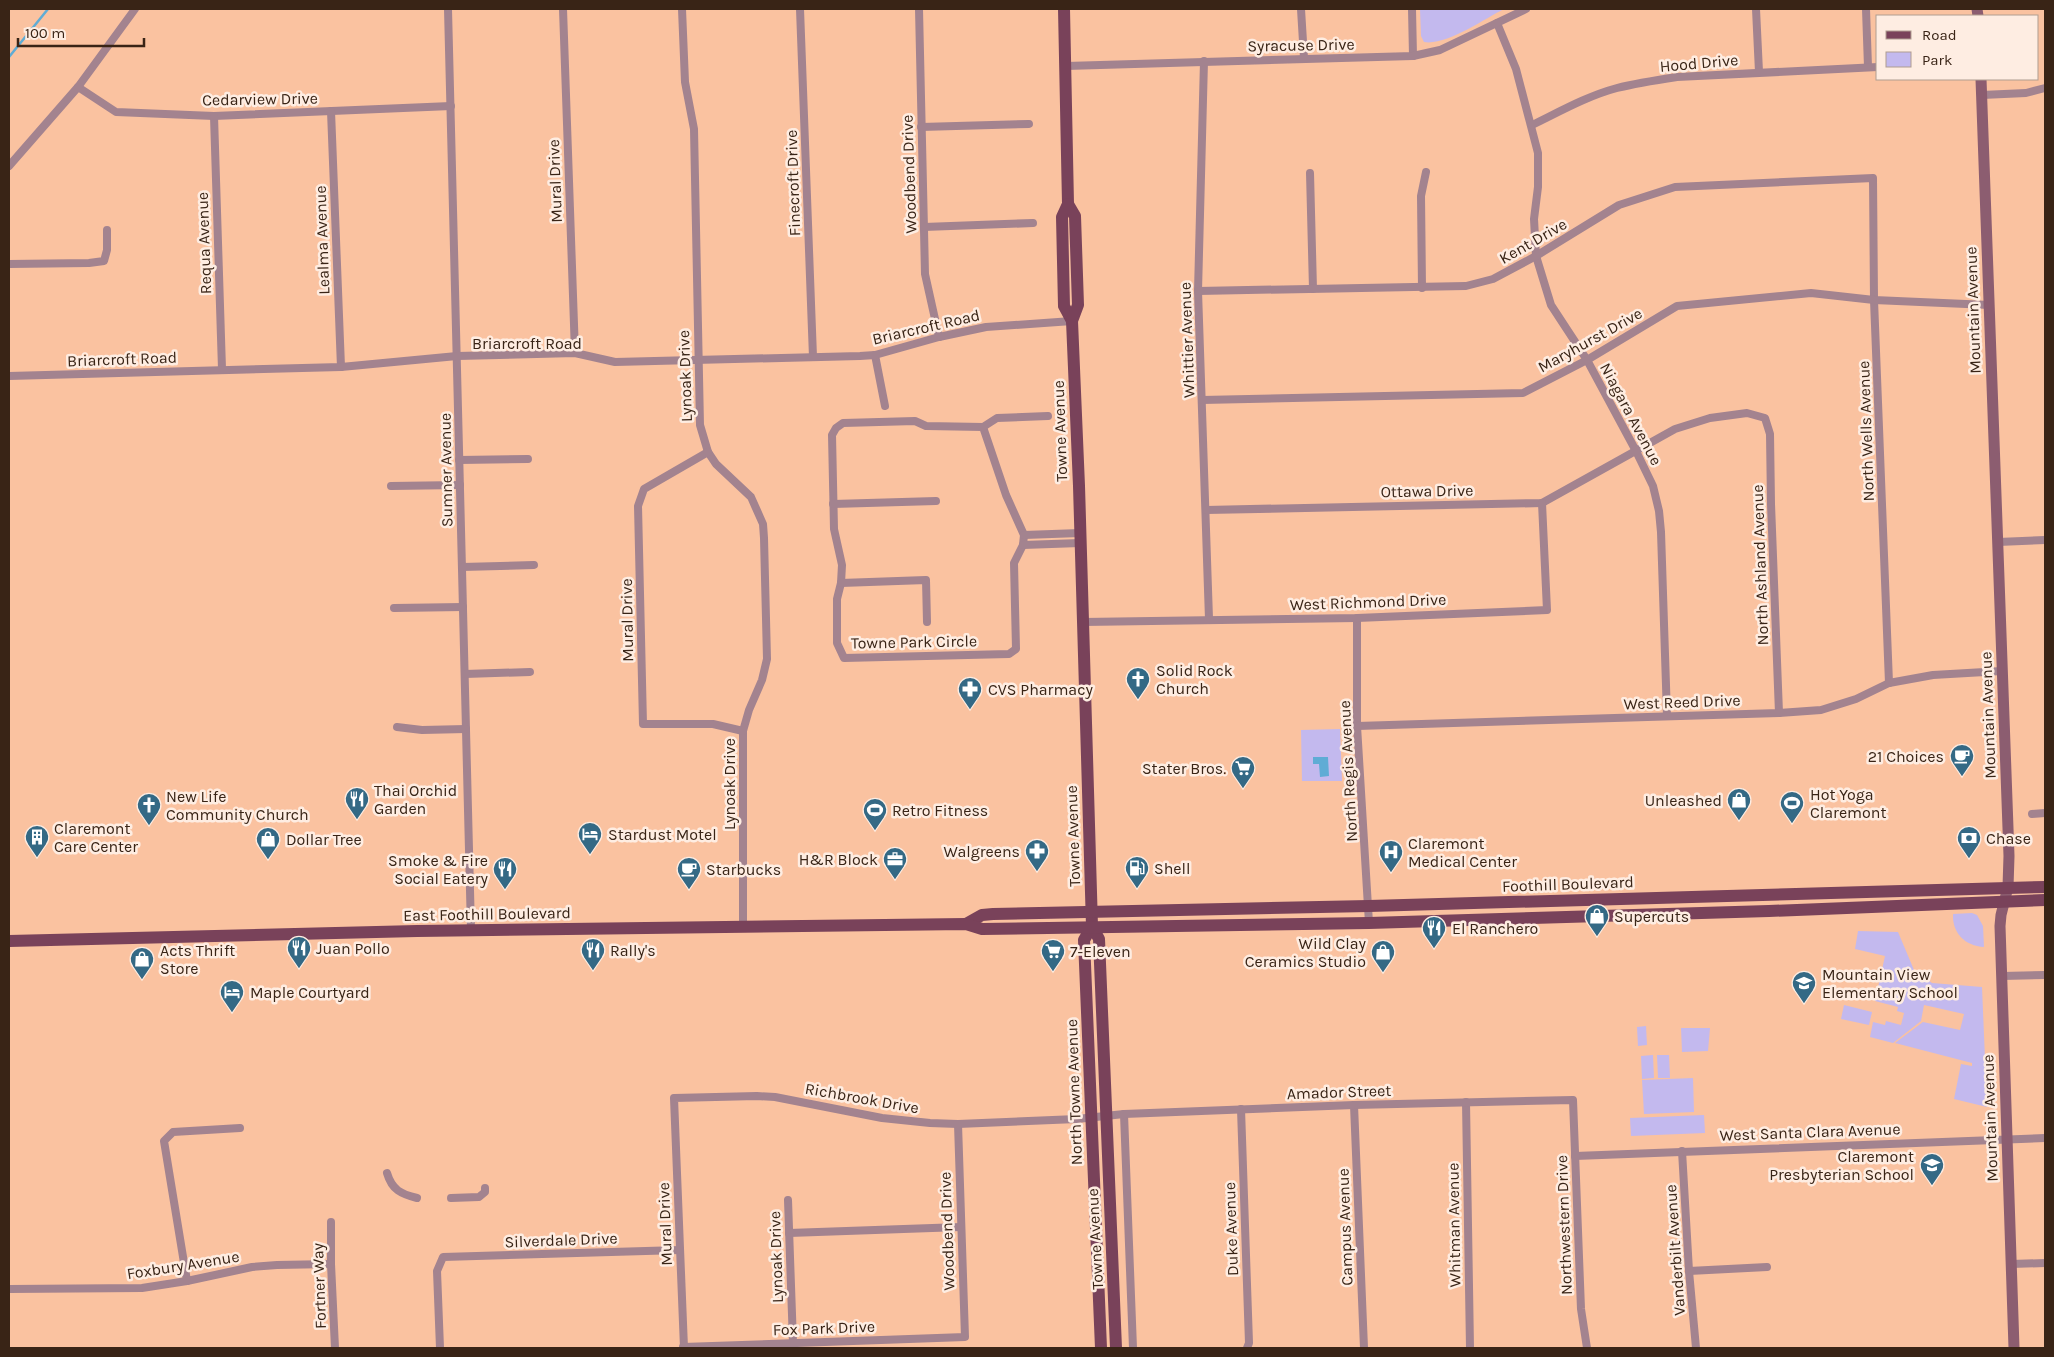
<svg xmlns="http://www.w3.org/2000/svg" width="2054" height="1357" viewBox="0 0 2054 1357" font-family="Karla,sans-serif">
  <rect width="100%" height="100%" fill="#fac2a0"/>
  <!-- green -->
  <g fill="#c3b9ee">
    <path d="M1420 9H1504C1484 19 1446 46 1424 42L1421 36Z"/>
    <path d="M1340 729 1342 781H1302L1301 730Z"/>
    <path d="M1972 913 1977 915 1983 926 1984 947C1965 946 1952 933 1953 914Z"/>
    <path d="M1858 931 1898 932 1914 970 1932 983 1982 987 1987 1107 1954 1099 1961 1064 1972 1066V1063L1895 1043 1923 1022 1960 1030 1964 1014 1924 1005 1921 1021 1893 1043 1870 1037 1873 1022 1885 1025 1886 1021 1901 1025 1904 1013 1897 1011 1898 1007 1875 1001 1885 956 1855 949Z"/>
    <path d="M1844 1005 1872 1012 1869 1025 1841 1019Z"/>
    <path d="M1646 1026 1647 1045 1638 1046 1637 1027Z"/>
    <path d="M1681 1028H1710L1708 1051 1682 1052Z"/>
    <path d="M1653 1055 1654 1078 1642 1079 1641 1056Z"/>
    <path d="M1657 1055H1669L1670 1078H1658Z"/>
    <path d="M1693 1078 1694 1112 1644 1114 1642 1080Z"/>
    <path d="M1704 1115 1705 1133 1631 1136 1630 1118Z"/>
  </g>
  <!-- water -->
  <path fill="#5facd5" d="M1313 757H1328L1329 776 1320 777 1319 764H1313Z"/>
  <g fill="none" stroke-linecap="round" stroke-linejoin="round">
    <!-- stream -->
    <path stroke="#5facd5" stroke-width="2.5" d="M9 57 48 9"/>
    <!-- minor -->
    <g stroke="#a3838f" stroke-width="8">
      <path d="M448 9 471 930"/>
      <path d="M563 9 575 353"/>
      <path d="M682 9 685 82 694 129 700 425 708 452 716 464 751 497 763 524 764 538 767 659 762 680 749 710 743 731V926"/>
      <path d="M800 9 813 357"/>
      <path d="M919 9 925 274 939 337"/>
      <path d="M1301 9 1304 58"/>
      <path d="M1412 9 1413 56"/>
      <path d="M1756 9 1759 72"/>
      <path d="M1866 9 1868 67"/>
      <path d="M1497 23 1516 69 1538 153V187L1534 219 1536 256 1551 305 1587 360 1636 451 1653 486 1659 511 1661 532 1667 716"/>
      <path d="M1204 61 1198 291 1209 619"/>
      <path d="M1066 66 1413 56 1440 50 1526 9"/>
      <path d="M78 87 116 112 214 116 451 106"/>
      <path d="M1982 95 2026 93 2045 88"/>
      <path d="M331 111 341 367"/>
      <path d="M214 116 222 369"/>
      <path d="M1532 125C1559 112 1587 96 1617 88 1637 83 1657 80 1677 77L1878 67"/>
      <path d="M921 127 1029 124"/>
      <path d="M9 166 78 87 135 9"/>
      <path d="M1310 173 1313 289"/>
      <path d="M924 227 1033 223"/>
      <path d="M9 264 89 263 104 261 107 250V230"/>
      <path d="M1422 288 1421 196 1426 172"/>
      <path d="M1198 291 1466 286 1493 279 1536 256 1619 205 1675 187 1873 178 1874 300 1889 683"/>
      <path d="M875 355 885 406"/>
      <path d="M9 376 341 367 457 356 575 353 615 362 860 356 875 355 939 337 986 327 1072 321"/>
      <path d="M1202 400 1523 393 1587 360 1677 306 1811 293 1874 300 1989 305"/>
      <path d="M915 421 926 426 983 427 1006 495 1024 535 1023 545 1014 563 1016 649 1009 654 844 658 837 643V599L841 583 842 565 834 529 832 435 836 428 843 423Z"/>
      <path d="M983 427 997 418 1048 416"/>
      <path d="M708 452 644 489 638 506 643 724H713L743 731"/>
      <path d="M459 460 528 459"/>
      <path d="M391 486 460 485"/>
      <path d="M833 504 936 501"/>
      <path d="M1206 510 1542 503 1675 429 1710 418 1747 413 1765 418 1770 434 1771 504 1779 713"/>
      <path d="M1024 535 1080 533"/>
      <path d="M1998 542 2045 540"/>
      <path d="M1023 545 1080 543"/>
      <path d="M462 567 534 565"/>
      <path d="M841 583 926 580 927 622"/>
      <path d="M394 608 463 607"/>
      <path d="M1357 618V726L1369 923"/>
      <path d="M1083 622 1357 618 1547 610 1542 503"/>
      <path d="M465 674 530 672"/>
      <path d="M1357 726 1779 713 1821 710 1856 699 1889 683 1933 675 2002 671"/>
      <path d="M397 727 422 730 466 729"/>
      <path d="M2032 814 2045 813"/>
      <path d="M2002 976 2045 975"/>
      <path d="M1466 1102 1470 1348"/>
      <path d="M1354 1105 1364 1348"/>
      <path d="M1241 1109 1249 1343 1247 1348"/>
      <path d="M1124 1114 1133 1348"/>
      <path d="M1682 1151 1689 1271 1696 1348"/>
      <path d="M1575 1156 2045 1138"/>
      <path d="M387 1173C392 1190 401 1194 417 1198"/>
      <path d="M451 1198 479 1197 485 1192V1188"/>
      <path d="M788 1200 793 1343"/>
      <path d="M331 1222V1264L335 1348"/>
      <path d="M789 1233 961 1227"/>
      <path d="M2011 1264 2045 1263"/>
      <path d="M1689 1271 1767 1267"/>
      <path d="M187 1281 164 1141 173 1132 240 1128"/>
      <path d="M9 1289 142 1288 187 1281 252 1267 277 1265 331 1264"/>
      <path d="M683 1347 965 1337 958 1124"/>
      <path d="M440 1348 437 1271 443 1257 680 1250"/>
      <path d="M684 1348 674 1098 757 1096 775 1097 882 1118 930 1123 958 1124 1077 1119 1124 1114 1354 1105 1573 1100 1581 1309 1587 1348"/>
    </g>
    <!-- secondary -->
    <g stroke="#8c5d70" stroke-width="11">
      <path d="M1977 9 1978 16"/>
      <path d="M1981 79 2009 856 2008 887 2001 915 2000 926 2014 1348"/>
    </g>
    <!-- primary -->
    <g stroke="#79425a" stroke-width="12">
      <path d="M1064 9 1068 204 1062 217 1064 306 1072 321"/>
      <path d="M1068 204 1075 216 1078 305 1072 321 1079 486 1092 926 1099 939 1116 1348"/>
      <path d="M966 924 982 915 993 914 1369 906 2045 887"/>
      <path d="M1092 926 1084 940 1101 1348"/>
      <path d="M9 941 417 931 966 924 982 929 1369 923 1769 911 2045 900"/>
    </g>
  </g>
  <!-- icons -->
  <defs>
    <g id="church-pin" transform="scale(1.25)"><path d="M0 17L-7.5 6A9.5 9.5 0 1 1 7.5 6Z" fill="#346985" stroke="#feede2"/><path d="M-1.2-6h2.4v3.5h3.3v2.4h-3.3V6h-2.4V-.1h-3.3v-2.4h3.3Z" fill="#fff"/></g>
    <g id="pharmacy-pin" transform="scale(1.25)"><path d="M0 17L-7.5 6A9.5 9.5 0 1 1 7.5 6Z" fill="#346985" stroke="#feede2"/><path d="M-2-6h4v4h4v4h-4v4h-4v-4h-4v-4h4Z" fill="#fff"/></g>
    <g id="cafe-pin" transform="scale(1.25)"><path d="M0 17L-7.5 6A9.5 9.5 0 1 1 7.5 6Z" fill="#346985" stroke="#feede2"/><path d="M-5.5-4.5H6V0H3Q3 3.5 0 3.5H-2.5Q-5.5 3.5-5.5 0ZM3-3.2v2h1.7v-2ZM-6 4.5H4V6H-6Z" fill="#fff"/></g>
    <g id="supermarket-pin" transform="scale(1.25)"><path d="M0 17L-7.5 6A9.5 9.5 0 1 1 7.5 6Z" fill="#346985" stroke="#feede2"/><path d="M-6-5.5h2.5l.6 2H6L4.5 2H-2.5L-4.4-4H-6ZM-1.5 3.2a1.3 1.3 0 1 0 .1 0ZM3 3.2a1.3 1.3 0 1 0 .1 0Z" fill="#fff"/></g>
    <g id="restaurant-pin" transform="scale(1.25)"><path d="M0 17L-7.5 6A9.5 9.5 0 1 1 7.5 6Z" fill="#346985" stroke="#feede2"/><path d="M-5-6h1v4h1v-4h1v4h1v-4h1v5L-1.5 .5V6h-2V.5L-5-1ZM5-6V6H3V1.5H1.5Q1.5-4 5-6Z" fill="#fff"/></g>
    <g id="shop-pin" transform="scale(1.25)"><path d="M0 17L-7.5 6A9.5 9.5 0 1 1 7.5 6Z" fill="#346985" stroke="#feede2"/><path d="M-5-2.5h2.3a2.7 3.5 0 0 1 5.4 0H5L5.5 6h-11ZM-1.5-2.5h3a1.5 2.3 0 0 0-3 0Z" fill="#fff"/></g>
    <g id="stadium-pin" transform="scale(1.25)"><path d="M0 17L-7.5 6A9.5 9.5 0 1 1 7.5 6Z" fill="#346985" stroke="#feede2"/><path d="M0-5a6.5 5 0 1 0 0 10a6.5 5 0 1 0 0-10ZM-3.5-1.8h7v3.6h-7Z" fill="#fff"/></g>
    <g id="hotel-pin" transform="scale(1.25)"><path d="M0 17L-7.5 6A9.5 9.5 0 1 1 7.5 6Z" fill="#346985" stroke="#feede2"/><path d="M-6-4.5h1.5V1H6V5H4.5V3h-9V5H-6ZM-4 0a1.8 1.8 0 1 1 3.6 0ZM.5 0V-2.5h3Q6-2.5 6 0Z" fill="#fff"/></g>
    <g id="building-pin" transform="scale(1.25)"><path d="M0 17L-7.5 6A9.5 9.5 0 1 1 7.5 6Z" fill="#346985" stroke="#feede2"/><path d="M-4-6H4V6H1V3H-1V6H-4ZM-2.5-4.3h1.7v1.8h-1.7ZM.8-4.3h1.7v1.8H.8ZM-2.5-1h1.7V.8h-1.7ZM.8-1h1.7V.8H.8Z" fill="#fff"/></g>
    <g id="bank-pin" transform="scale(1.25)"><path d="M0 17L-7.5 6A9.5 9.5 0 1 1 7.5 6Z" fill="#346985" stroke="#feede2"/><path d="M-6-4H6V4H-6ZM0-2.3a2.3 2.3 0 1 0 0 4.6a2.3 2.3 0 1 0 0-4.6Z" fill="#fff"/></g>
    <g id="hospital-pin" transform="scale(1.25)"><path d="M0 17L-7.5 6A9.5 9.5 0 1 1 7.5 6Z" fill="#346985" stroke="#feede2"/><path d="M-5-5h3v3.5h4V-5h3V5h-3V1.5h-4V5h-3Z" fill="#fff"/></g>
    <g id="office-pin" transform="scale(1.25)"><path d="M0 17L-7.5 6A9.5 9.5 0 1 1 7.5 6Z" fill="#346985" stroke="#feede2"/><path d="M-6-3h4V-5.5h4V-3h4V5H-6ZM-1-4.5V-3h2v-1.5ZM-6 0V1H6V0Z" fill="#fff"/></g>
    <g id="fuel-pin" transform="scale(1.25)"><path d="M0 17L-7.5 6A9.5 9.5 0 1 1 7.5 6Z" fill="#346985" stroke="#feede2"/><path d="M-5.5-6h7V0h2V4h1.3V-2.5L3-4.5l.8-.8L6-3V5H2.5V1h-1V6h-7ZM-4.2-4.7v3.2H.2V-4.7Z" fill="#fff"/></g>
    <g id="school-pin" transform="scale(1.25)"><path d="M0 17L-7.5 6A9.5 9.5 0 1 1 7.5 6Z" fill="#346985" stroke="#feede2"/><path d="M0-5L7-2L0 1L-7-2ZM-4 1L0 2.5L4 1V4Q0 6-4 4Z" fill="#fff"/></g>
  </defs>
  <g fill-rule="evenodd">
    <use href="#church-pin" x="1138" y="679"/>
    <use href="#pharmacy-pin" x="970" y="689"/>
    <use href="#cafe-pin" x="1962" y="756"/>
    <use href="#supermarket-pin" x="1243" y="768"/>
    <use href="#restaurant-pin" x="357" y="799"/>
    <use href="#shop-pin" x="1739" y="800"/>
    <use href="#stadium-pin" x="1792" y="803"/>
    <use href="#church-pin" x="149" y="805"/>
    <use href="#stadium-pin" x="875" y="810"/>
    <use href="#hotel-pin" x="590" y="834"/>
    <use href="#building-pin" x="37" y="837"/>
    <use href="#bank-pin" x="1969" y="838"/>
    <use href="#shop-pin" x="268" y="839"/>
    <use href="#pharmacy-pin" x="1037" y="851"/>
    <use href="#hospital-pin" x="1391" y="852"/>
    <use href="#office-pin" x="895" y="859"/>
    <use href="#fuel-pin" x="1137" y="868"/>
    <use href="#restaurant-pin" x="505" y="869"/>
    <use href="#cafe-pin" x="689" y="869"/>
    <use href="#shop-pin" x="1597" y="916"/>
    <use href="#restaurant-pin" x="1434" y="928"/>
    <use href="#restaurant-pin" x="299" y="948"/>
    <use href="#restaurant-pin" x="593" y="950"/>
    <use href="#supermarket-pin" x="1053" y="951"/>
    <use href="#shop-pin" x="1383" y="952"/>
    <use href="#shop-pin" x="142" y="959"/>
    <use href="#school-pin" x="1804" y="983"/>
    <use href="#hotel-pin" x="232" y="992"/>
    <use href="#school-pin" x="1932" y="1165"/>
  </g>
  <g text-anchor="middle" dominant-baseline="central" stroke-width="5" stroke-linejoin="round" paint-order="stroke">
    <!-- street labels -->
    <g font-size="16" fill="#392416" stroke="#feede2">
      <text transform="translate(1301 45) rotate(-1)">Syracuse Drive</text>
      <text transform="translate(1699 63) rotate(-5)">Hood Drive</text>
      <text transform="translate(260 99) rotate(-1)">Cedarview Drive</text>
      <text transform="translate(909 174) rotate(-92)">Woodbend Drive</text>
      <text transform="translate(555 181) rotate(-92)">Mural Drive</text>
      <text transform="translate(793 183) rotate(-92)">Finecroft Drive</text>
      <text transform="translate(322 240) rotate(-92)">Lealma Avenue</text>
      <text transform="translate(1533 241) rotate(-30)">Kent Drive</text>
      <text transform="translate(204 243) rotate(-92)">Requa Avenue</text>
      <text transform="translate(1973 310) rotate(-92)">Mountain Avenue</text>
      <text transform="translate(926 327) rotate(-13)">Briarcroft Road</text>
      <text transform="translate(1187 340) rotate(-92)">Whittier Avenue</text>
      <text transform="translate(1590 340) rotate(-29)">Maryhurst Drive</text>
      <text x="527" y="343">Briarcroft Road</text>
      <text transform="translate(122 359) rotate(-2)">Briarcroft Road</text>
      <text transform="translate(685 376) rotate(-92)">Lynoak Drive</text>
      <text transform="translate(1631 414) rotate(62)">Niagara Avenue</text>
      <text transform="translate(1060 431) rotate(-92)">Towne Avenue</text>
      <text transform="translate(1866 431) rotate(-92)">North Wells Avenue</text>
      <text transform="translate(446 470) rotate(-91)">Sumner Avenue</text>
      <text transform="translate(1427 491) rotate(-1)">Ottawa Drive</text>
      <text transform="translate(1760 565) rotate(-92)">North Ashland Avenue</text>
      <text transform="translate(1368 602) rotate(-2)">West Richmond Drive</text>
      <text transform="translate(627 620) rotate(-91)">Mural Drive</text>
      <text transform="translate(914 642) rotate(-1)">Towne Park Circle</text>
      <text transform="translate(1682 702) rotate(-2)">West Reed Drive</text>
      <text transform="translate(1988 715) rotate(-92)">Mountain Avenue</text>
      <text transform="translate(1348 771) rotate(-93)">North Regis Avenue</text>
      <text transform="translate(729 784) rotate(-90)">Lynoak Drive</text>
      <text transform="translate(1073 836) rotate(-92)">Towne Avenue</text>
      <text transform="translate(1568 884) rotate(-2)">Foothill Boulevard</text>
      <text transform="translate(487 914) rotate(-1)">East Foothill Boulevard</text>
      <text transform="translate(1074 1092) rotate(-92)">North Towne Avenue</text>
      <text transform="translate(1339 1092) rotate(-2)">Amador Street</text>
      <text transform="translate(862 1098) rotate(10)">Richbrook Drive</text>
      <text transform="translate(1990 1118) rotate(-92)">Mountain Avenue</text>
      <text transform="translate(1810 1132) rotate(-2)">West Santa Clara Avenue</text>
      <text transform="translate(665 1224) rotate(-92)">Mural Drive</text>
      <text transform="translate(1454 1225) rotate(-91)">Whitman Avenue</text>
      <text transform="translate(1564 1225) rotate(-92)">Northwestern Drive</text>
      <text transform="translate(1345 1227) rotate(-92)">Campus Avenue</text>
      <text transform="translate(1231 1229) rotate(-92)">Duke Avenue</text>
      <text transform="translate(947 1231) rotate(-92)">Woodbend Drive</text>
      <text transform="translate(1095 1239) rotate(-93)">Towne Avenue</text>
      <text transform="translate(561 1240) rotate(-2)">Silverdale Drive</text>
      <text transform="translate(1675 1250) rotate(-94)">Vanderbilt Avenue</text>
      <text transform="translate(776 1257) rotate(-92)">Lynoak Drive</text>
      <text transform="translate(183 1265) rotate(-9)">Foxbury Avenue</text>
      <text transform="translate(319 1286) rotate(-92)">Fortner Way</text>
      <text transform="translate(824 1328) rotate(-2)">Fox Park Drive</text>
    </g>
    <!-- poi labels -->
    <g font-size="16" fill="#392416" stroke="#feede2" text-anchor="start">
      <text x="1156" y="670">Solid Rock<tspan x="1156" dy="18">Church</tspan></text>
      <text x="988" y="689">CVS Pharmacy</text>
      <text x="1944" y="756" text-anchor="end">21 Choices</text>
      <text x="1226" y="768" text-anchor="end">Stater Bros.</text>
      <text x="374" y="790">Thai Orchid<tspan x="374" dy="18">Garden</tspan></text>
      <text x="1810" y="794">Hot Yoga<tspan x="1810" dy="18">Claremont</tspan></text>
      <text x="166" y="796">New Life<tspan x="166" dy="18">Community Church</tspan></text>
      <text x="1722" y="800" text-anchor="end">Unleashed</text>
      <text x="892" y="810">Retro Fitness</text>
      <text x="54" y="828">Claremont<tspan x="54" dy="18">Care Center</tspan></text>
      <text x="608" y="834">Stardust Motel</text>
      <text x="1986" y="838">Chase</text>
      <text x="286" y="839">Dollar Tree</text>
      <text x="1408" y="843">Claremont<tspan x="1408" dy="18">Medical Center</tspan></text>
      <text x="1020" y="851" text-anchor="end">Walgreens</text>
      <text x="878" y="859" text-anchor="end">H&amp;R Block</text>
      <text x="488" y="860" text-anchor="end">Smoke &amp; Fire<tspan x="488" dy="18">Social Eatery</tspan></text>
      <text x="1154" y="868">Shell</text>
      <text x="706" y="869">Starbucks</text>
      <text x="1614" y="916">Supercuts</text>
      <text x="1452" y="928">El Ranchero</text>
      <text x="1366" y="943" text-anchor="end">Wild Clay<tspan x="1366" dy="18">Ceramics Studio</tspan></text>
      <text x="316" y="948">Juan Pollo</text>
      <text x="160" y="950">Acts Thrift<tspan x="160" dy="18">Store</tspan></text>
      <text x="610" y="950">Rally's</text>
      <text x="1070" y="951">7-Eleven</text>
      <text x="1822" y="974">Mountain View<tspan x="1822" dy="18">Elementary School</tspan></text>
      <text x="250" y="992">Maple Courtyard</text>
      <text x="1914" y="1156" text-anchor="end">Claremont<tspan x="1914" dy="18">Presbyterian School</tspan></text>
    </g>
  </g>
  <!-- border -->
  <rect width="2054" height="1357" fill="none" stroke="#392416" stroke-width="20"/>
  <!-- legend -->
  <rect x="1876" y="15" width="162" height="65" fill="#feede2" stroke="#af9d90"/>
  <rect x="1886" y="31" width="25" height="8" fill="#79425a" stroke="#af9d90"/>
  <text x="1922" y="40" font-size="15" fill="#392416">Road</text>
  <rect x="1886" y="52" width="25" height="15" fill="#c3b9ee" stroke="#af9d90"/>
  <text x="1922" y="65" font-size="15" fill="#392416">Park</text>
  <!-- scale -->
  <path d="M18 38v8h126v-8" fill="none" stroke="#392416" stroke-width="2.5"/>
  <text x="25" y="38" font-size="15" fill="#392416" stroke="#feede2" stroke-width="4" paint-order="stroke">100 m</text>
</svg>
